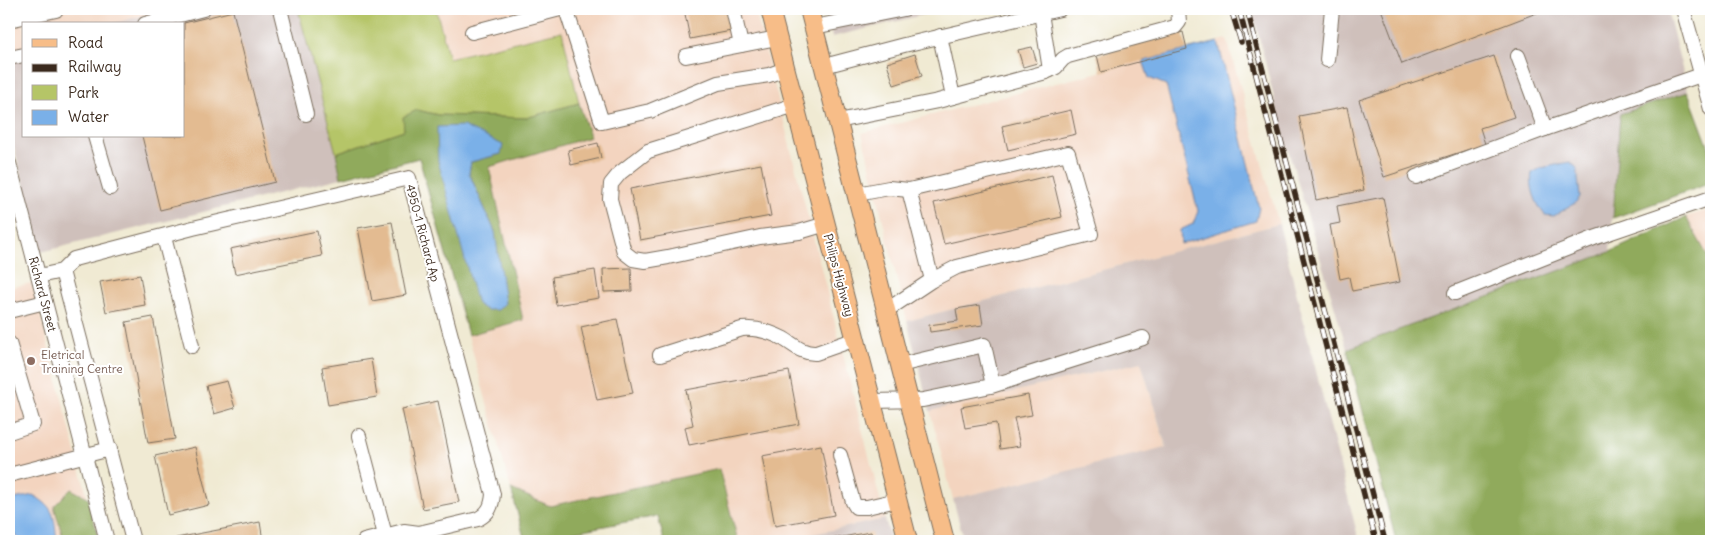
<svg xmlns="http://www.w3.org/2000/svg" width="1720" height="550" viewBox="0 0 1720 550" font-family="Delius,sans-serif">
  <rect width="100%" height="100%" fill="#fff"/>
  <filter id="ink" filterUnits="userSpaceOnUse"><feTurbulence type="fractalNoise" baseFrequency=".02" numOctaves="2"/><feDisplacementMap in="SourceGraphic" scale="10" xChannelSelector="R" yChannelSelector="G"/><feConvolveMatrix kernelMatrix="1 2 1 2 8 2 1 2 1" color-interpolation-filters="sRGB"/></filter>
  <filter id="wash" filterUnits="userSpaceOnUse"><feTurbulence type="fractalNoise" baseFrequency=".0096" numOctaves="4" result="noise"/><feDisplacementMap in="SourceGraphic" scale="20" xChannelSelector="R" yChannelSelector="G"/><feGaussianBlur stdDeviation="1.12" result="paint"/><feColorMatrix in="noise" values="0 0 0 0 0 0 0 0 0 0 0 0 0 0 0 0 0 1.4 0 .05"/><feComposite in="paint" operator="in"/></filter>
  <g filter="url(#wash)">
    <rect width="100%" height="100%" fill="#f0ead3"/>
    <!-- built -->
    <g fill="#f3d4bf">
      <path d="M9 9H171L114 24H24V47L9 51Z"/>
      <path d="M436 9H755L885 519 779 541H738L719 469 550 506 511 489 468 335 523 320 489 167 590 137 579 103 562 31 449 58Z"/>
      <path d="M1227 39 1279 224 907 321 862 133Z"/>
      <path d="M1711 209V262L1686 217Z"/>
      <path d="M32 283 99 541H9V288Z"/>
      <path d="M1141 362 1166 448 953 499 930 411Z"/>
    </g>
    <!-- industrial -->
    <g fill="#cfc0bb">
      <path d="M168 9H298L336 153 341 178 41 252 9 128V50L24 46V136H184V24H111Z"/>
      <path d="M825 9H947L832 37Z"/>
      <path d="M1252 9H1667L1688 92 1620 114 1610 252 1347 349 1280 122Z"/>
      <path d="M1279 224 1359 541H964L953 499 1166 447 1141 362 930 411 907 321Z"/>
      <path d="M885 519 891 541H779Z"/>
    </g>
    <!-- green -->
    <path fill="#b5c567" stroke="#787842" d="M298 9H436L449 58 562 31 579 103 526 118 438 115 417 110 404 130 336 153Z"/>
    <!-- forest -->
    <g fill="#90aa5c" stroke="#666a3d" fill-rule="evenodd">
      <path d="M1688 92 1711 153V183L1613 218 1620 114Z"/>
      <path d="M579 103 590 137 489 167 523 320 468 335 419 158 341 178 336 153 404 130 403 117 417 110 438 115 526 118ZM501 154 471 162 469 173 495 232 438 161Z"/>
      <path d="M1686 217 1711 262V541H1396L1347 349 1610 252Z"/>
      <path d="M719 469 738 541H664L658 516 525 541 511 489 550 506Z"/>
      <path d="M71 489 88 498 99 541H64L54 506Z"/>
    </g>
    <!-- water -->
    <g fill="#7ab0e8" stroke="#5a6d83">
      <path d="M1218 42 1259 208 1256 221 1181 244 1180 230 1193 224 1198 211 1166 85 1149 78 1143 61Z"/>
      <path d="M463 126 503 145 501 154 471 162 469 173 495 232 505 303 498 310H486L477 304 438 161 437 127Z"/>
      <path d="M1570 162 1577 168 1580 197 1575 203 1554 216 1545 215C1536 205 1529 186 1532 173L1541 168Z"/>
      <path d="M33 495C56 508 54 517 57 541H20L9 528V500Z"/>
    </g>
    <g id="blocks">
      <!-- building -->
      <g fill="#e3bb91">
        <path d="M684 9H727L731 31 690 39Z"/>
        <path d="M1381 9H1547L1402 64Z"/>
        <path d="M233 11 275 182 160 210 142 136H184V23Z"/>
        <path d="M1183 32 1187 49 1101 72 1097 55Z"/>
        <path d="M1032 47 1037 63 1023 67 1018 50Z"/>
        <path d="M915 54 922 76 894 85 887 63Z"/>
        <path d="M1494 56 1514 117 1480 128 1485 144 1384 177 1359 100Z"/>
        <path d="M1347 107 1364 190 1316 200 1299 116Z"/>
        <path d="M1071 110 1076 134 1008 150 1002 126Z"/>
        <path d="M598 143 601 158 571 165 568 150Z"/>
        <path d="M761 164 771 216 640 240 630 189Z"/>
        <path d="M1052 175 1062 217 944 244 934 203Z"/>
        <path d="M1383 197 1400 282 1352 291 1349 277 1340 279 1330 225 1340 223 1337 206Z"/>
        <path d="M392 222 406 295 372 301 358 228Z"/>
        <path d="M317 231 322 256 235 274 230 249Z"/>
        <path d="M631 268 632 291 604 292 603 269Z"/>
        <path d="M595 270 599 298 556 305 552 277Z"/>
        <path d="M140 275 145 305 106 312 100 282Z"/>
        <path d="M980 305 983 325 930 332 929 325 958 321 956 309Z"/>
        <path d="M153 317 175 439 148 443 126 322Z"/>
        <path d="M617 319 633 393 597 400 581 327Z"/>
        <path d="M371 359 377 397 328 405 322 367Z"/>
        <path d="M789 371 799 424 689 445 685 427 693 425 686 390Z"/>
        <path d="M227 381 235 408 214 414 206 386Z"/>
        <path d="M1028 395 1032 415 1014 418 1020 446 1000 449 996 423 965 428 961 407Z"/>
        <path d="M438 401 459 502 423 509 402 409Z"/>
        <path d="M821 445 834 515 775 526 762 456Z"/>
        <path d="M195 447 209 505 168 515 155 456Z"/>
        <path d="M260 522 263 541H176V538Z"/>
        <path d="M871 532 873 541H824V540Z"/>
      </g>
    </g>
  </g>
  <g filter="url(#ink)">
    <use href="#blocks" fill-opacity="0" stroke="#7a6d5d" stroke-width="1"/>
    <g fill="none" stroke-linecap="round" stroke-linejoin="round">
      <!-- minor casing -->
      <g stroke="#7a6d5d" stroke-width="16">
        <g id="minor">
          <path d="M280 9 306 114"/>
          <path d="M566 9 602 122 650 111 718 83 769 75 785 69"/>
          <path d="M733 9 741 45"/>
          <path d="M1683 9 1711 109"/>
          <path d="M1041 13 1050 70"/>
          <path d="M9 20 56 10"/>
          <path d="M145 24 203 9"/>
          <path d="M814 27 904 9"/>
          <path d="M472 32 560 9"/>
          <path d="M940 36 953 97"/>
          <path d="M686 56 777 38"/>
          <path d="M1518 56 1545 129"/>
          <path d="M9 58 24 55"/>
          <path d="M1327 60 1332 9"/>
          <path d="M824 66 904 45 1060 9"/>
          <path d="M795 105 648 151 620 173 611 184 610 199 624 252 633 259 645 261 668 257 760 237 799 232 826 224"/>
          <path d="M838 121 938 101 1046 72 1056 67 1063 59 1068 56 1175 27 1179 22 1178 9"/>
          <path d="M95 136 110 188"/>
          <path d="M9 163 107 541"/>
          <path d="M1416 177 1545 129 1701 75"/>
          <path d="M909 190 932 280"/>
          <path d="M857 194 889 188 909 190 1068 153 1091 234 957 267 932 280 887 310"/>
          <path d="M164 237 192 346"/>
          <path d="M62 271 133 541"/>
          <path d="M39 276 62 271 74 259 193 228 409 178 493 494C492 506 489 513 478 519L419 533 404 531 364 541"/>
          <path d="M1455 293 1594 238 1711 198"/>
          <path d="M9 311 45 302"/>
          <path d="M9 343 33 424 9 432"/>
          <path d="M660 355 742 329C756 328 771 332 784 339 794 345 803 354 816 353L856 339"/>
          <path d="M900 365 984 345 993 385"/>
          <path d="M872 401 923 400 991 386 1143 338"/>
          <path d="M359 436 385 535"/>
          <path d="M840 455 853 502 856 507H867L897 500"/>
          <path d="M9 475 110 449"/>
        </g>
      </g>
      <!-- major casing -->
      <g stroke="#7a6d5d" stroke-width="20">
        <g id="major">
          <path d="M770 9 908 541"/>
          <path d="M809 9 945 541"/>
        </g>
      </g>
      <!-- minor -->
      <use href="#minor" stroke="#fff" stroke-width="14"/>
      <!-- major -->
      <use href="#major" stroke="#f7bd88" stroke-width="18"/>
      <!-- rail casing -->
      <g stroke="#3b2a1e" stroke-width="5.5">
        <g id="rail">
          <path d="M1231 9 1241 42"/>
          <path d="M1239 9 1376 541"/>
          <path d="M1247 9 1385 541"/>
        </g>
      </g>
      <!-- rail -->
      <use href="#rail" stroke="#fff" stroke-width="4" stroke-dasharray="11" stroke-linecap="butt"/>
    </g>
  </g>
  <!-- markers -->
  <circle fill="#8d6e63" stroke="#fff" stroke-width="2" cx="31" cy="361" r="5"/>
  <g text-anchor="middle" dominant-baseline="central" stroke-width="4" stroke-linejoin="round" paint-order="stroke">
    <!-- street labels -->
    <g font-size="12" fill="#3b2a1e" stroke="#fff">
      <text transform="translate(423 233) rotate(75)">4950-1 Richard Ap</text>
      <text transform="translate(839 275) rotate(75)">Philips Highway</text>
      <text transform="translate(43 294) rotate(75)">Richard Street</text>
    </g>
    <!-- education labels -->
    <g font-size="12" fill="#785e54" stroke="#fff" text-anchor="start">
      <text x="41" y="354">Eletrical<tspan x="41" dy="14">Training Centre</tspan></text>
    </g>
  </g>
  <!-- margin -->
  <rect width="1720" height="550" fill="none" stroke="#fff" stroke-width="30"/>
  <!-- legend -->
  <rect x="22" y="22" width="162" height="115" fill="#ffffff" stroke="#b1aaa5"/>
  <rect x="32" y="39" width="25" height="8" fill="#f7bd88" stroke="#b1aaa5"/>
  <text x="68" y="48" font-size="15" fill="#3b2a1e">Road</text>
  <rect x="32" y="64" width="25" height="8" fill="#3b2a1e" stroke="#b1aaa5"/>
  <text x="68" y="72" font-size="15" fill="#3b2a1e">Railway</text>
  <rect x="32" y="85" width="25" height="15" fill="#b5c567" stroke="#b1aaa5"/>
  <text x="68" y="98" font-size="15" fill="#3b2a1e">Park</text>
  <rect x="32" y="110" width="25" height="15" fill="#7ab0e8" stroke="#b1aaa5"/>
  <text x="68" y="122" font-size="15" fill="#3b2a1e">Water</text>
</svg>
